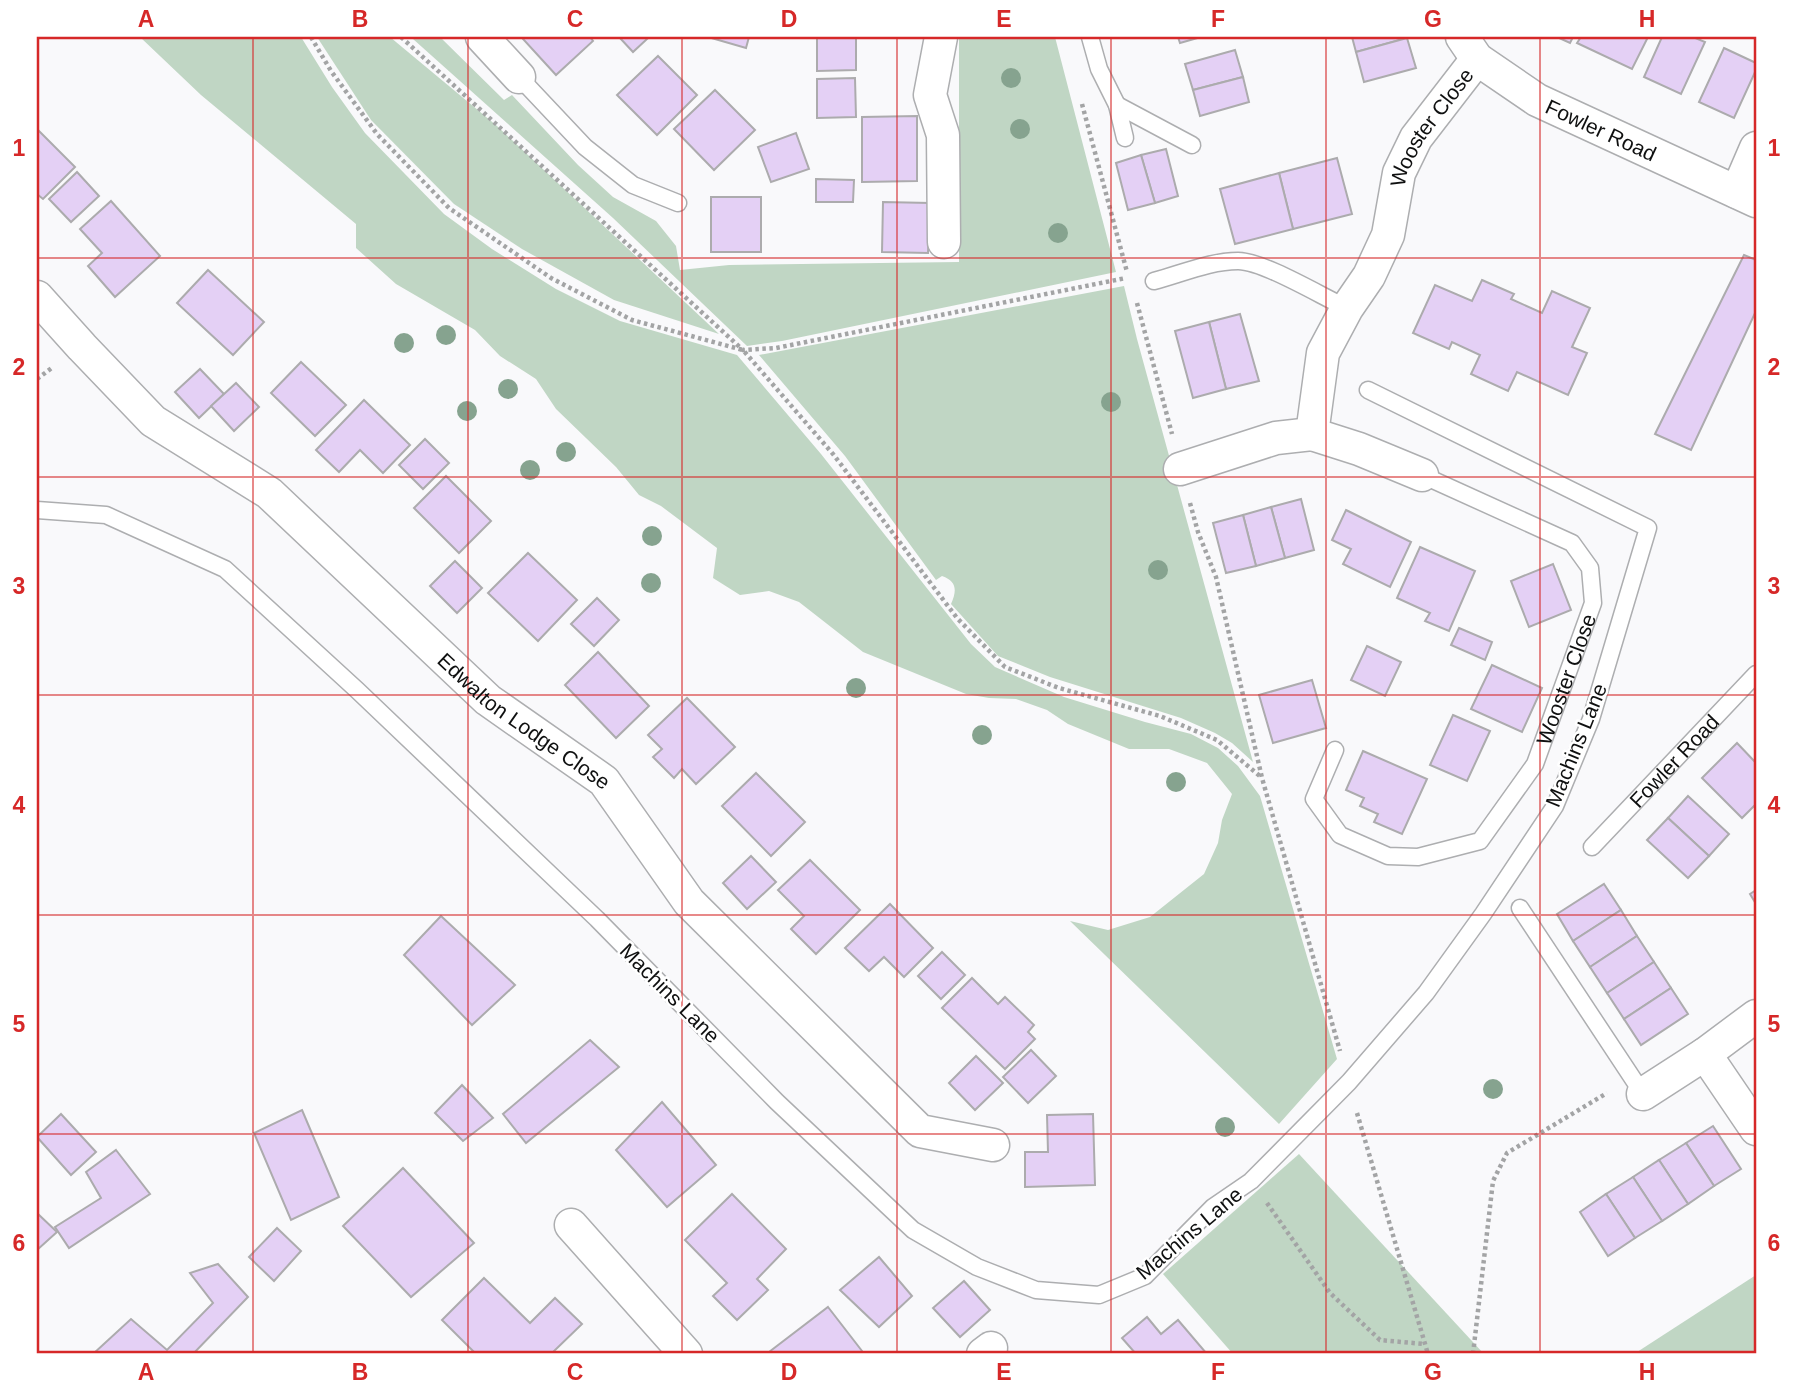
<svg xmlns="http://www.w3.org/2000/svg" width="1793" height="1391" viewBox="0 0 1793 1391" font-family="Arial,sans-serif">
  <rect width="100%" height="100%" fill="#f9f9fb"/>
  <!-- green -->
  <g fill="#c0d6c4">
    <path d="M140 37H301L332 87 365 133 444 214 492 249 556 289 620 321 737 355 821 454 971 644 995 667 1064 697 1145 722 1191 734 1218 748 1238 766 1260 796 1337 1059 1279 1124 1070 921 1108 930 1150 917 1204 874 1218 843 1222 820 1232 794 1207 763 1169 749H1129L1068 724 1047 710 1016 699 989 698 966 694 863 652 799 602 769 591 740 595 713 578 717 548 661 506 639 495 616 467 556 409 536 379 500 356 475 330 396 284 356 248V224L201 95Z"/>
    <path d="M317 37H390L497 126 719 334 614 300 522 249 454 204 371 120Z"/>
    <path d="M414 37H440L504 100 512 95 578 165 613 197 656 221 676 246 680 270 729 265 959 262V37H1055L1116 272 782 341 747 346 613 218 413 39Z"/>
    <path d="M1124 286 1137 339 1253 762 1232 743 1215 733 1181 718 1050 677 998 656 951 604C957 591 957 581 942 576L936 580 845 456 759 355Z"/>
    <path d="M1299 1154 1484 1354H1233L1163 1274Z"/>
    <path d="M1756 1275V1354H1634Z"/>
  </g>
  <!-- building -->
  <g fill="#e4d0f5" stroke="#acabad" stroke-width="2">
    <path d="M526 37H590L593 41 556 75 523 39Z"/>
    <path d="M619 37H645L647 39 633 52Z"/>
    <path d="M708 37H749L746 48Z"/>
    <path d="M817 37H856V70L817 71Z"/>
    <path d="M1178 37H1201L1180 43Z"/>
    <path d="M1352 37H1407V38L1356 52Z"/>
    <path d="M1557 37H1573L1570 43Z"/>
    <path d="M1581 37H1648L1632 69 1577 43Z"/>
    <path d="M1662 37H1693L1705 42 1681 94 1644 77Z"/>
    <path d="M1407 38 1416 68 1364 82 1356 52Z"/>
    <path d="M1724 48 1756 63V70L1734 118 1699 102Z"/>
    <path d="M1235 50 1243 77 1193 90 1185 64Z"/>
    <path d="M658 56 697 95 657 135 617 95Z"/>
    <path d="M1243 77 1249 102 1200 116 1193 90Z"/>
    <path d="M855 78 856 117 817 118V79Z"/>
    <path d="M715 90 755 130 714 170 674 129Z"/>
    <path d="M917 116V181L862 182V117Z"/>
    <path d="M37 129 75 167 43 199 37 194Z"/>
    <path d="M796 133 809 169 771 182 758 147Z"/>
    <path d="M1166 149 1178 196 1155 203 1141 155Z"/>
    <path d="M1141 155 1155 203 1128 210 1116 163Z"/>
    <path d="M1337 158 1352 214 1293 229 1279 173Z"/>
    <path d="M77 172 99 196 71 222 49 199Z"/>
    <path d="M1279 173 1293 229 1235 244 1220 189Z"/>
    <path d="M816 179 854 180 853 202H816Z"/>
    <rect x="711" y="197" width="50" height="55"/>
    <path d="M111 201 160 256 115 297 88 266 102 253 80 229Z"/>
    <path d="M883 202 930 203 928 253 882 252Z"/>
    <path d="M1744 255 1756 260V311L1691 450 1655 434Z"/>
    <path d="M208 270 264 322 233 355 177 303Z"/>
    <path d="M1482 280 1514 294 1511 299 1542 313 1552 291 1590 308 1572 347 1587 353 1568 395 1517 372 1508 391 1471 374 1480 355 1452 342 1449 349 1413 333 1435 285 1472 301Z"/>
    <path d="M1240 314 1259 381 1226 389 1209 322Z"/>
    <path d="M1209 322 1226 389 1193 398 1175 331Z"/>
    <path d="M301 362 346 405 315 436 271 393Z"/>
    <path d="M200 369 224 394 199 418 175 392Z"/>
    <path d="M236 383 259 407 234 431 211 406Z"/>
    <path d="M364 400 410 445 383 473 360 450 339 472 316 450Z"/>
    <path d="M425 439 449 463 423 489 399 465Z"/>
    <path d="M446 476 491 521 459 553 414 508Z"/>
    <path d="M1301 499 1314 550 1285 558 1271 507Z"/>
    <path d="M1271 507 1285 558 1256 566 1243 515Z"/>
    <path d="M1346 510 1411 542 1390 587 1343 564 1351 549 1332 540Z"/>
    <path d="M1243 515 1256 566 1226 573 1213 523Z"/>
    <path d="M1420 547 1475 571 1449 631 1425 621 1430 613 1397 598Z"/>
    <path d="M528 553 577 600 538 641 488 593Z"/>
    <path d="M455 561 482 588 457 613 430 586Z"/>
    <path d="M1553 564 1571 610 1529 627 1511 581Z"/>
    <path d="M597 598 619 620 594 646 571 624Z"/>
    <path d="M1459 628 1492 642 1485 660 1451 645Z"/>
    <path d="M1367 646 1401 662 1385 696 1351 680Z"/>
    <path d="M598 652 649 706 616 738 565 685Z"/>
    <path d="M1492 665 1542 688 1522 732 1471 709Z"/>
    <path d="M1312 680 1326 728 1273 743 1259 695Z"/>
    <path d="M687 698 735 747 696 784 682 769 674 778 653 757 662 749 648 735Z"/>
    <path d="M1453 715 1490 731 1467 781 1430 765Z"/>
    <path d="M1737 743 1756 763V804L1742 818 1702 778Z"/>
    <path d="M1363 751 1427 779 1402 834 1374 822 1378 814 1360 806 1364 798 1346 790Z"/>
    <path d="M756 773 805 822 771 856 722 806Z"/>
    <path d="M1688 796 1729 834 1709 856 1668 818Z"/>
    <path d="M1668 818 1709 856 1688 878 1647 840Z"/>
    <path d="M751 856 776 882 747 909 723 883Z"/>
    <path d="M810 860 860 910 816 954 791 929 804 916 778 890Z"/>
    <path d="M1604 884 1621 910 1573 941 1557 914Z"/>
    <path d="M1756 890V904L1750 894Z"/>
    <path d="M890 904 933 948 904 977 884 957 869 971 845 948Z"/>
    <path d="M1621 910 1637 936 1590 967 1573 941Z"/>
    <path d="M441 916 515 985 472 1025 404 955Z"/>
    <path d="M1637 936 1654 962 1607 993 1590 967Z"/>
    <path d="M942 952 965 975 941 999 918 976Z"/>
    <path d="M1654 962 1671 988 1624 1019 1607 993Z"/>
    <path d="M972 978 998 1004 1005 997 1034 1025 1028 1032 1035 1039 1005 1069 942 1008Z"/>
    <path d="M1671 988 1688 1014 1641 1045 1624 1019Z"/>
    <path d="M590 1040 619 1067 526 1143 503 1114Z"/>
    <path d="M1031 1050 1056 1076 1028 1103 1003 1077Z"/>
    <path d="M976 1056 1003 1083 975 1110 949 1083Z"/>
    <path d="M462 1085 493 1118 463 1141 435 1113Z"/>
    <path d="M662 1102 716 1165 667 1207 616 1150Z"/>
    <path d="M302 1110 339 1197 291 1220 254 1133Z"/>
    <path d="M61 1114 96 1152 71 1175 37 1137Z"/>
    <path d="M1093 1114 1095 1185 1025 1187V1152H1048L1047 1115Z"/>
    <path d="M1713 1126 1741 1169 1714 1186 1686 1143Z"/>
    <path d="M1686 1143 1714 1186 1688 1204 1659 1160Z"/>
    <path d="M116 1150 150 1194 69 1248 55 1227 101 1198 86 1172Z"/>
    <path d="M1659 1160 1688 1204 1662 1221 1633 1177Z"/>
    <path d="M403 1168 474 1243 411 1297 343 1226Z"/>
    <path d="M1633 1177 1662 1221 1635 1238 1606 1194Z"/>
    <path d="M732 1194 786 1249 757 1279 768 1290 737 1320 713 1296 727 1283 685 1240Z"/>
    <path d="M1606 1194 1635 1238 1608 1256 1580 1212Z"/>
    <path d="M37 1213 57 1232 37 1250Z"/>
    <path d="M277 1228 301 1251 274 1281 249 1257Z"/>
    <path d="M879 1257 912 1296 879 1327 840 1290Z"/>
    <path d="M218 1264 248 1297 193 1354H93L131 1319 167 1350 213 1303 190 1273Z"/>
    <path d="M484 1278 530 1323 555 1298 582 1324 551 1354H476L442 1320Z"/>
    <path d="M964 1281 990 1310 960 1337 933 1308Z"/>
    <path d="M828 1307 862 1351 858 1354H770L769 1352Z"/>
    <path d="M1147 1317 1161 1334 1178 1320 1207 1354H1136L1122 1338Z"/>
  </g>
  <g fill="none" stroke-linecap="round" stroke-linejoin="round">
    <!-- lane casing -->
    <g stroke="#adaeb0" stroke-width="19">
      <g id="lane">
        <path d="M1090 37 1099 69 1117 105 1125 138"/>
        <path d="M519 77 585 147 633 185 678 203"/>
        <path d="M1117 105 1192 145"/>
        <path d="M1154 281C1181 274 1210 261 1238 261 1263 261 1321 296 1347 308"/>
        <path d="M37 510 106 515 225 569 357 690 597 919 777 1102 913 1230 977 1267 1036 1290 1099 1295 1145 1276 1213 1207 1251 1181 1349 1082 1426 993 1483 914 1555 806 1591 719 1648 528 1368 390"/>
        <path id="s1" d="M1335 750 1314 799 1340 835 1388 856 1418 857 1480 841 1535 764 1593 603 1590 568 1572 543 1422 475"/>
        <path id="s2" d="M1592 847 1756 674"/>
        <path d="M1520 908 1643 1094"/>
      </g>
    </g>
    <!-- street casing -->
    <g stroke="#adaeb0" stroke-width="35">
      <g id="street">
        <path d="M482 37 519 77"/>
        <path d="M941 37 930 95 943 135 944 242"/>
        <path id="s3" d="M1462 37 1477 59 1537 100 1756 201"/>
        <path d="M1737 192 1756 148"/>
        <path id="s4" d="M37 297 82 347 153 421 269 493 488 700 604 781 689 902 920 1131 993 1145"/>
        <path d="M1180 469 1276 438 1312 434"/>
        <path id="s5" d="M1422 475 1359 449 1312 434 1323 353 1347 308 1369 276 1388 235 1399 173 1416 138 1477 59"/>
        <path d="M1705 1054 1756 1129"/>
        <path d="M1643 1094 1705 1054 1756 1016"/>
        <path d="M571 1225 686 1354"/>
        <path d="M983 1354 991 1348"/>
      </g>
    </g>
    <!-- path -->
    <g stroke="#a3a4a5" stroke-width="4.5" stroke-dasharray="3.5 3.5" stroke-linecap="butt">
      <path d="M311 37 331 71 377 134 449 208 551 278 632 320 743 350 833 454 957 618 1005 667 1059 688 1160 716 1217 740 1261 777"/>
      <path d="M401 37 743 350 776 348 1126 278"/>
      <path d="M1082 104 1127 272"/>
      <path d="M1137 303 1172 434"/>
      <path d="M37 379 53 367"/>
      <path d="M1190 503 1198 532 1216 577 1262 778 1340 1051"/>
      <path d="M1357 1113 1428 1354"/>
      <path d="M1267 1203 1330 1293 1380 1340 1424 1344"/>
      <path d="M1473 1354 1493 1181 1507 1153 1607 1093"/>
    </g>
    <!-- lane -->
    <use href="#lane" stroke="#fff" stroke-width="16"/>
    <!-- street -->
    <use href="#street" stroke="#fff" stroke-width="32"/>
  </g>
  <!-- trees -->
  <g fill="#86a38f">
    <circle cx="1011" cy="78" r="10"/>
    <circle cx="1020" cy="129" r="10"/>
    <circle cx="1058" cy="233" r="10"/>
    <circle cx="446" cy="335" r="10"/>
    <circle cx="404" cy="343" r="10"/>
    <circle cx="508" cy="389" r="10"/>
    <circle cx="1111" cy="402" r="10"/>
    <circle cx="467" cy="411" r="10"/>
    <circle cx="566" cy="452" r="10"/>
    <circle cx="530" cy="470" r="10"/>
    <circle cx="652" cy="536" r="10"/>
    <circle cx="1158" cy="570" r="10"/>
    <circle cx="651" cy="583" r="10"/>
    <circle cx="856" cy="688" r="10"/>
    <circle cx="982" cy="735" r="10"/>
    <circle cx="1176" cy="782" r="10"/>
    <circle cx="1493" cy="1089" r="10"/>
    <circle cx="1225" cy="1127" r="10"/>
  </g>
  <!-- grid -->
  <path fill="none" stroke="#d62828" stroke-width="2" stroke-opacity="0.55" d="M253 37V1354M468 37V1354M682 37V1354M897 37V1354M1111 37V1354M1326 37V1354M1540 37V1354M37 258H1756M37 477H1756M37 695H1756M37 915H1756M37 1134H1756"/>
  <g text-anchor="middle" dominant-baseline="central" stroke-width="5" stroke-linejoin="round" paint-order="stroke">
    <!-- street labels -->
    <g font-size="21" fill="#0f1010" stroke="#fff">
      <text stroke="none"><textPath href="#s5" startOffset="453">Wooster Close</textPath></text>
      <text stroke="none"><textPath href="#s3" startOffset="170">Fowler Road</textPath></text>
      <text stroke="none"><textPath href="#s1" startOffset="429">Wooster Close</textPath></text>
      <text stroke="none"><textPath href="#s4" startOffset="649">Edwalton Lodge Close</textPath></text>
      <text transform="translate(1576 745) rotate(-68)">Machins Lane</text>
      <text stroke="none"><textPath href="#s2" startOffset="119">Fowler Road</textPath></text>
      <text transform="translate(670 993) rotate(45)">Machins Lane</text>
      <text transform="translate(1189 1233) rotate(-40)">Machins Lane</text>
    </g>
  </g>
  <!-- border -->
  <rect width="1793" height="1391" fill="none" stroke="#ffffff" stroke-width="77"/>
  <rect x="38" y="38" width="1717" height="1314" fill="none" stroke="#d62828" stroke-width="2.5"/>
  <g font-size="23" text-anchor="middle" font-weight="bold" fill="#d62828">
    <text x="146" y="27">A</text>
    <text x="360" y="27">B</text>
    <text x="575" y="27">C</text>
    <text x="789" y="27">D</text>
    <text x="1004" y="27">E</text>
    <text x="1218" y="27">F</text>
    <text x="1433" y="27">G</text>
    <text x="1647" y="27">H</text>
    <text x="19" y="156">1</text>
    <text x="1774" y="156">1</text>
    <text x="19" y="375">2</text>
    <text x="1774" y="375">2</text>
    <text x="19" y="594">3</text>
    <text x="1774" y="594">3</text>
    <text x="19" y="813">4</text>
    <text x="1774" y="813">4</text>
    <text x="19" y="1032">5</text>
    <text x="1774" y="1032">5</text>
    <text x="19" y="1251">6</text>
    <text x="1774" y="1251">6</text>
    <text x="146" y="1380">A</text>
    <text x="360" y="1380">B</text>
    <text x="575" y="1380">C</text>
    <text x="789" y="1380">D</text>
    <text x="1004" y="1380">E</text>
    <text x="1218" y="1380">F</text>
    <text x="1433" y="1380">G</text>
    <text x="1647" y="1380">H</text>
  </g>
</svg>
